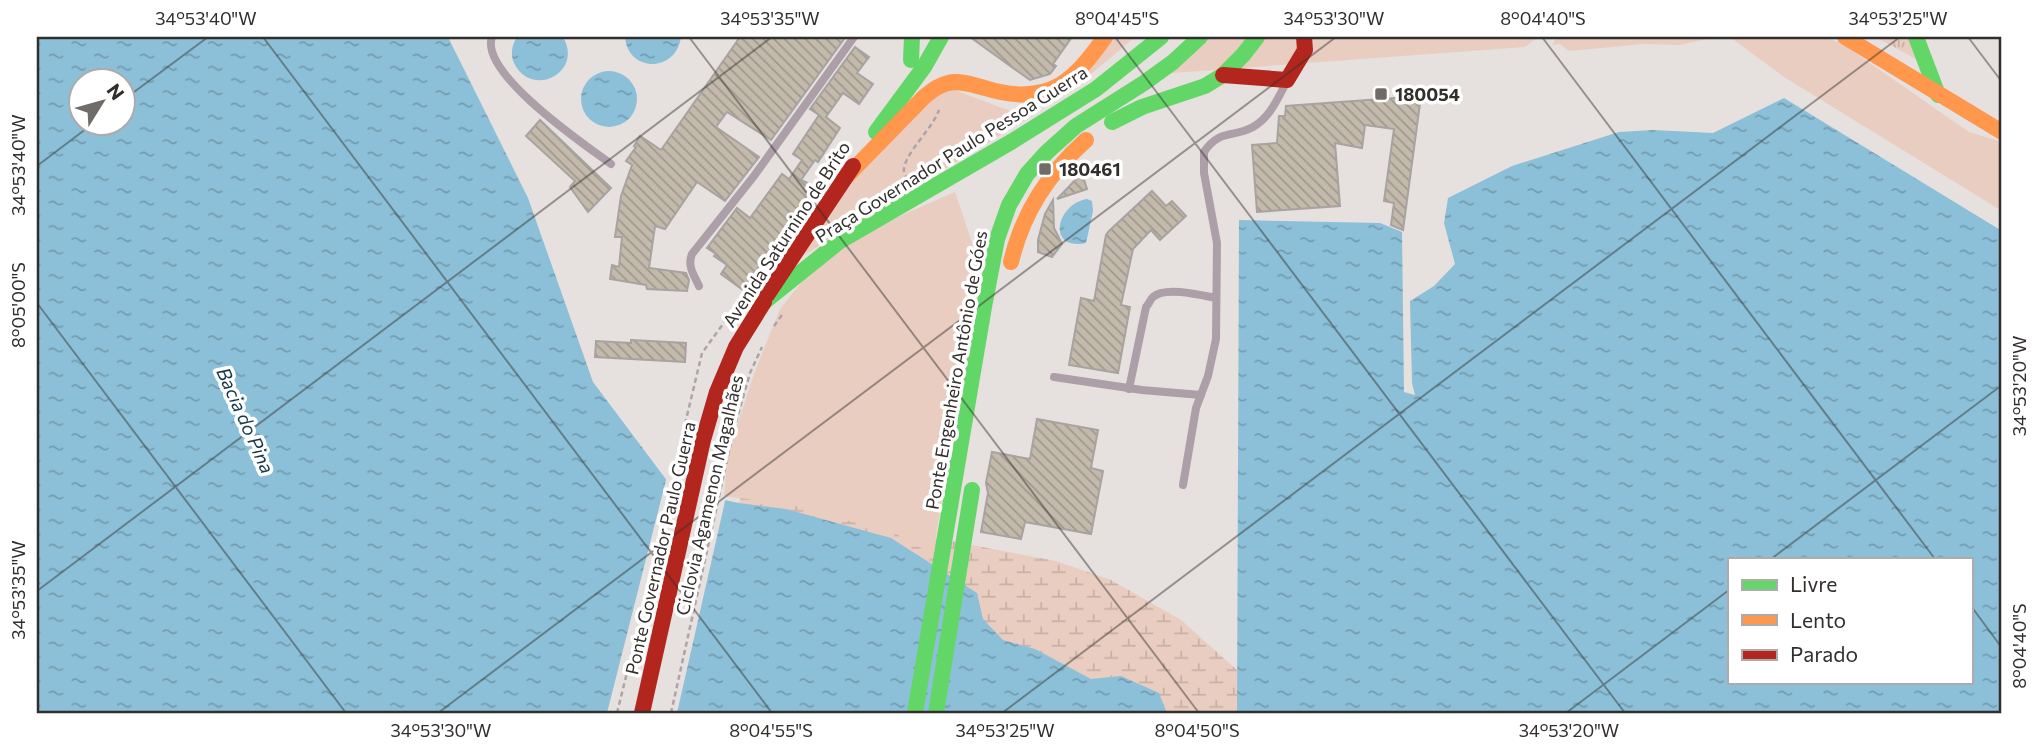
<svg xmlns="http://www.w3.org/2000/svg" width="2039" height="750" viewBox="0 0 2039 750" font-family="Commissioner,sans-serif">
  <defs>
    <pattern id="grass-tufts" width="24" height="20" patternUnits="userSpaceOnUse" patternTransform="scale(1.75)"><rect width="24" height="20" fill="#e9cdc0"/><path d="M3 7l-1-3M5 7V3M7 7l1-3M15 17l-1-3M17 17v-4M19 17l1-3" fill="none" stroke="#c8b0a5"/></pattern>
    <pattern id="wetland-marsh" width="20" height="14" patternUnits="userSpaceOnUse" patternTransform="scale(1.75)"><rect width="20" height="14" fill="#e9cdc0"/><path d="M1 5h8M5 5V1M11 12h8M15 12V8" fill="none" stroke="#c8b0a5"/></pattern>
    <pattern id="water-ripples" width="26" height="14" patternUnits="userSpaceOnUse" patternTransform="scale(1.75)"><rect width="26" height="14" fill="#8cc0d8"/><path d="M2 4q2-2 4 0t4 0M15 11q2-2 4 0t4 0" fill="none" stroke="#739caf"/></pattern>
    <pattern id="building-back-hatch" width="6" height="6" patternUnits="userSpaceOnUse" patternTransform="scale(1.75)"><rect width="6" height="6" fill="#c3baac"/><path d="M-1 5l2 2M0 0l6 6M5-1l2 2" fill="none" stroke="#9f988c"/></pattern>
  </defs>
  <rect width="100%" height="100%" fill="#e6e0de"/>
  <!-- grass -->
  <path fill="url(#grass-tufts)" d="M1875 37H1908L1916 59Z"/>
  <!-- wetland -->
  <path fill="url(#wetland-marsh)" d="M755 450 913 534 1056 561 1111 580 1181 620 1237 670V713H927L674 490 739 503Z"/>
  <!-- park -->
  <g fill="#e9cdc0">
    <path d="M1112 37H1135L1079 84Z"/>
    <path d="M1204 37H1538L1525 47 1172 73Z"/>
    <path d="M1557 37H1715L1680 45 1644 44 1569 51 1560 44 1552 45Z"/>
    <path d="M1730 37H1823L1841 43 1969 132 2002 142V211L1784 77Z"/>
    <path d="M939 84 1002 108 1031 116 796 260 863 164Z"/>
    <path d="M955 192 979 264 933 555 896 534 792 505 724 496 728 454 755 371 780 309 805 278 866 231Z"/>
  </g>
  <!-- water -->
  <g fill="url(#water-ripples)" fill-rule="evenodd">
    <path d="M37 37H448L528 198 593 382 674 490 739 503 786 509 891 538 977 593 983 619 1003 640 1035 649 1091 679 1121 676 1159 693 1167 713H37ZM80 80H122V122H80Z"/>
    <path d="M517 37H563C584 73 531 99 514 63 510 54 512 45 517 37Z"/>
    <path d="M625 37H681C676 73 628 73 625 37Z"/>
    <circle cx="609" cy="99" r="28"/>
    <path d="M1784 98 2002 231V713H1237L1239 220 1380 223 1402 232 1404 392 1415 395 1412 383 1410 301 1434 286 1455 264 1444 223 1448 198 1512 166 1619 132 1653 130 1713 133ZM1971 559V682H1729V559Z"/>
    <path d="M1087 199 1092 201 1093 211 1086 243C1046 251 1056 204 1087 199Z"/>
  </g>
  <!-- pier -->
  <path fill="#e6e0de" d="M667 476 676 487 726 497 677 713H607Z"/>
  <!-- building -->
  <g fill="url(#building-back-hatch)" stroke="#a6a3a0" stroke-width="2">
    <path d="M740 37H841L844 39 771 140 727 112 716 127 759 157 725 201 697 182 665 229 655 226 649 268 686 273 689 280 687 291 647 289 646 285 610 279 612 265 619 267 622 237H615L621 196 632 165 626 161 636 147 634 146 640 136 661 150Z"/>
    <path d="M970 37H1072L1053 64 1056 66 1050 74 1030 80Z"/>
    <path d="M855 47 869 57 857 73 873 84 859 104 843 93 826 117 840 128 818 162 815 160 801 180 814 186 743 290 721 274 727 265 714 256 716 254 707 248 737 208 750 218 782 174 789 179 802 160 793 154 819 115 810 109Z"/>
    <path d="M1421 96 1403 230 1391 225 1394 203 1384 201 1394 129 1365 125 1362 148 1335 143 1340 206 1257 212 1252 145 1277 143 1279 116H1285L1286 106Z"/>
    <path d="M540 120 611 188 588 212 570 187 575 181 526 136Z"/>
    <path d="M1082 173 1087 189 1057 199Z"/>
    <path d="M1152 191 1166 206 1172 201 1186 216 1160 240 1151 230 1133 249 1121 305 1130 307 1118 373 1069 365 1081 298 1094 301 1106 235 1109 231Z"/>
    <path d="M1053 200 1054 228 1062 244 1052 257 1038 252V240L1045 214Z"/>
    <path d="M631 340 686 343 685 362 595 357 596 341 631 343Z"/>
    <path d="M1037 419 1098 430 1091 468 1103 471 1091 534 1025 522 1021 539 981 532 988 493 986 483 992 452 1030 459Z"/>
  </g>
  <g fill="none" stroke-linecap="round" stroke-linejoin="round">
    <!-- path -->
    <g stroke="#aca4a8" stroke-width="2.5" stroke-dasharray="5 3.5" stroke-linecap="butt">
      <path d="M907 180C906 177 903 171 904 169 905 153 933 128 939 110"/>
      <path d="M774 326 782 315"/>
      <path d="M685 424 702 353 731 313"/>
      <path d="M617 713 644 604"/>
      <path d="M671 713 734 429 750 373 762 347"/>
    </g>
    <!-- lane -->
    <g stroke="#ac9fa8" stroke-width="8">
      <path d="M492 37C479 73 585 145 611 164"/>
      <path d="M699 286C694 275 687 266 692 254L754 176 854 37"/>
      <path d="M1054 377 1142 390 1201 395"/>
      <path d="M1129 389 1146 307C1149 304 1150 300 1153 297 1165 286 1201 295 1216 298"/>
      <path d="M1183 485 1196 408 1208 376 1216 339 1217 243 1204 173V152C1219 129 1233 138 1253 127 1270 117 1277 100 1286 83"/>
    </g>
    <!-- fast -->
    <g stroke="#63d668" stroke-width="16">
      <path d="M1916 37 1938 95"/>
      <path d="M911 60 912 37"/>
      <path d="M1112 122 1142 107 1205 86 1223 75 1243 55 1257 37"/>
      <path d="M876 132 924 67 941 37"/>
      <path d="M764 302 840 241 1011 142 1096 89 1161 37"/>
      <path d="M915 713 984 307 997 239 1009 205 1027 174 1047 152 1076 126 1144 83 1173 62 1200 37"/>
      <path d="M936 713 972 490"/>
    </g>
    <!-- slow -->
    <g stroke="#ff974d" stroke-width="16">
      <path d="M1845 37 2002 132"/>
      <path d="M844 179 924 97C931 91 939 85 948 83 960 80 973 85 985 88 1010 96 1037 98 1060 85 1079 73 1092 55 1105 37"/>
      <path d="M1011 262C1023 212 1048 174 1086 140"/>
    </g>
    <!-- jam -->
    <g stroke="#b3261e" stroke-width="16">
      <path d="M1223 75 1287 80 1305 50 1304 37"/>
      <path d="M767 295 853 166"/>
      <path d="M642 713 703 440 717 392 736 347 764 302"/>
    </g>
  </g>
  <!-- ticks -->
  <path fill="none" stroke="#312e2c" stroke-width="2" stroke-opacity="0.45" d="M263 37 772 713M689 37 1199 713M1115 37 1625 713M1542 37 1935 559M1968 37 2002 82M122 101 208 37M37 166 95 122M37 303 346 713M1771 559 2002 385M37 591 772 37M1971 606 2002 648M438 713 1336 37M1002 713 1900 37M1566 713 1729 590"/>
  <!-- markers -->
  <g fill="#706c6a" stroke="#fff" stroke-width="2.5">
    <rect x="1374" y="87" width="14" height="14" rx="3.5"/>
    <rect x="1038" y="162" width="14" height="14" rx="3.5"/>
  </g>
  <g text-anchor="middle" dominant-baseline="central" stroke-width="7" stroke-linejoin="round" paint-order="stroke">
    <!-- poi labels -->
    <g font-size="18" font-weight="bold" fill="#312e2c" stroke="#fff" text-anchor="start">
      <text x="1395" y="94">180054</text>
      <text x="1059" y="169">180461</text>
    </g>
    <!-- street labels -->
    <g font-size="18" fill="#312e2c" stroke="#fff">
      <text transform="translate(951 154) rotate(-32)">Praça Governador Paulo Pessoa Guerra</text>
      <text transform="translate(786 234) rotate(-57)">Avenida Saturnino de Brito</text>
      <text transform="translate(956 370) rotate(-80)">Ponte Engenheiro Antônio de Góes</text>
      <text transform="translate(709 495) rotate(-77)">Ciclovia Agamenon Magalhães</text>
      <text transform="translate(660 548) rotate(-77)">Ponte Governador Paulo Guerra</text>
    </g>
    <!-- water labels -->
    <g font-size="19" font-style="italic" fill="#153848" stroke="#fff">
      <text transform="translate(246 420) rotate(66)">Bacia do Pina</text>
    </g>
  </g>
  <!-- border -->
  <rect width="2039" height="750" fill="none" stroke="#ffffff" stroke-width="77"/>
  <!-- legend -->
  <rect x="1728" y="558" width="245" height="126" fill="#ffffff" stroke="#adabab" stroke-width="2"/>
  <rect x="1742" y="580" width="35" height="10" fill="#63d668" stroke="#adabab" stroke-width="2"/>
  <text x="1790" y="592" font-size="21" fill="#312e2c">Livre</text>
  <rect x="1742" y="615" width="35" height="10" fill="#ff974d" stroke="#adabab" stroke-width="2"/>
  <text x="1790" y="628" font-size="21" fill="#312e2c">Lento</text>
  <rect x="1742" y="650" width="35" height="10" fill="#b3261e" stroke="#adabab" stroke-width="2"/>
  <text x="1790" y="662" font-size="21" fill="#312e2c">Parado</text>
  <!-- north arrow -->
  <g transform="translate(102 102) rotate(53)"><circle r="33" fill="#ffffff" stroke="#adabab" stroke-width="2"/>
  <path d="M0-5L12 26L0 18L-12 26Z" fill="#706c6a"/>
  <text y="-10" font-size="19" font-weight="bold" text-anchor="middle" fill="#312e2c">N</text>
  </g>
  <rect x="38" y="38" width="1962" height="674" fill="none" stroke="#312e2c" stroke-width="2.5"/>
  <g font-size="18" text-anchor="middle" fill="#312e2c">
    <text x="206" y="25">34°53'40"W</text>
    <text x="770" y="25">34°53'35"W</text>
    <text x="1117" y="25">8°04'45"S</text>
    <text x="1334" y="25">34°53'30"W</text>
    <text x="1543" y="25">8°04'40"S</text>
    <text x="1898" y="25">34°53'25"W</text>
    <text transform="translate(19 165) rotate(-90)" y="6">34°53'40"W</text>
    <text transform="translate(19 305) rotate(-90)" y="6">8°05'00"S</text>
    <text transform="translate(2020 386) rotate(-90)" y="6">34°53'20"W</text>
    <text transform="translate(19 590) rotate(-90)" y="6">34°53'35"W</text>
    <text transform="translate(2020 646) rotate(-90)" y="6">8°04'40"S</text>
    <text x="441" y="737">34°53'30"W</text>
    <text x="771" y="737">8°04'55"S</text>
    <text x="1005" y="737">34°53'25"W</text>
    <text x="1197" y="737">8°04'50"S</text>
    <text x="1569" y="737">34°53'20"W</text>
  </g>
</svg>
